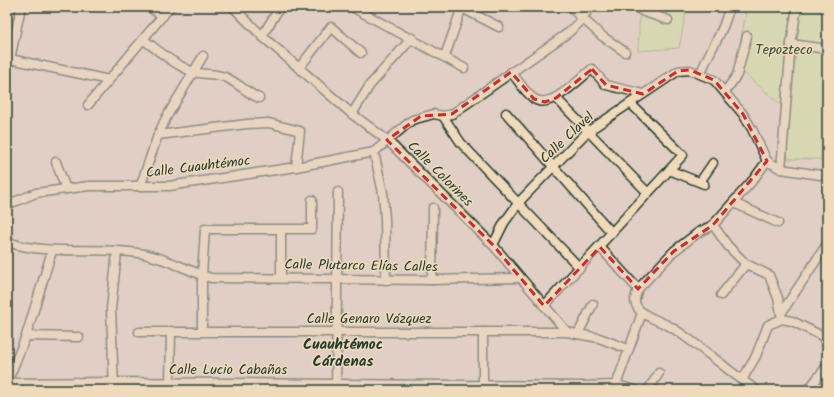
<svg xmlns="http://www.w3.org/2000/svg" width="834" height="397" viewBox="0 0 834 397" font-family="Kalam,sans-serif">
  <rect width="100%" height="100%" fill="#e1cfc6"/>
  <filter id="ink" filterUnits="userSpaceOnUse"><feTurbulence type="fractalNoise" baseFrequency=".025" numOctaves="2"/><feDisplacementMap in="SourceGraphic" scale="8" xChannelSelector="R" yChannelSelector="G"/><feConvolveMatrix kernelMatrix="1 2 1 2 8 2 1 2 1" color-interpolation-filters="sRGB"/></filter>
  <g filter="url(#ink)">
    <!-- green -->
    <g fill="#cae399" stroke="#749066">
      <path d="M640 7H687L679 48 638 51Z"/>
      <path d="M730 7H827V128L821 159H788L781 105 736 66 746 13Z"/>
    </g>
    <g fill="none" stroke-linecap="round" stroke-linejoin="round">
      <!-- minor casing -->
      <g stroke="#1f3d34" stroke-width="11">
        <g id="minor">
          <path d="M149 7 163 16"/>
          <path d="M233 7 262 36 299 68 352 114 387 140 493 245 567 332"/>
          <path d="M352 7 464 68"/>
          <path d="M460 7 499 27"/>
          <path d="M570 7 602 36 625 52"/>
          <path d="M635 7 644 12 668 20"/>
          <path d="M262 36 280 7"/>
          <path d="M144 40C159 51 176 66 194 72 205 75 217 73 227 78 239 84 247 93 259 98"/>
          <path d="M791 44 827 49"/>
          <path d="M445 56 462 7"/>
          <path d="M10 59 109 80"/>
          <path d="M299 68 331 27 361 53"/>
          <path d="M511 72C518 80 524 91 533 98 549 112 579 79 592 69L606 85 643 94"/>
          <path d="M701 73C709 50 725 31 729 7"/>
          <path d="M7 74 21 7"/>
          <path d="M725 92 737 75 747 36"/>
          <path d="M556 98 648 193"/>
          <path d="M88 105 170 7"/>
          <path d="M506 113 612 233"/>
          <path d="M352 114 370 85 412 38"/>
          <path d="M443 116 461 143 580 268"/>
          <path d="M158 135 247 124 269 123 300 131 296 167"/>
          <path d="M374 152 383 193 385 218 386 280"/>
          <path d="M767 161 781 169 827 176"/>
          <path d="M56 162 66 189"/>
          <path d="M781 169 791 44 797 7"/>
          <path d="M669 170 704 184"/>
          <path d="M700 182 713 163"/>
          <path d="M140 187 158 135 166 118 203 56"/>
          <path d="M734 203 778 223"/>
          <path d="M7 205 36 193 89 186H169L296 167 374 152 412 120 434 114 443 116 452 114 568 33 578 24 590 7"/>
          <path d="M713 225 728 246 746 264 769 275 778 298 782 319"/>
          <path d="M7 242C53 257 99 245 144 254 169 259 188 271 211 278L432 280 520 278"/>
          <path d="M493 245 504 223 519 202 587 132 678 71 690 70 714 80 743 114 752 129 767 161"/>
          <path d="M600 247 638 289"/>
          <path d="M281 278V230"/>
          <path d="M432 280 433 208"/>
          <path d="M721 295 746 264"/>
          <path d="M544 306 683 155 631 104"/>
          <path d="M782 312 827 244"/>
          <path d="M782 319 792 321 822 336 827 345"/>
          <path d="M202 331V275L205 229H312V200"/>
          <path d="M139 332H567L599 338 628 349"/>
          <path d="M578 334 593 304"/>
          <path d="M26 336 79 337"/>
          <path d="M742 380 756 356 768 325 782 319"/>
          <path d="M7 383 113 382 584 386 616 385 636 390"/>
          <path d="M7 383 26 336 52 251"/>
          <path d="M170 383 171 331"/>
          <path d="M616 385 642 313"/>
          <path d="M73 390 75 382"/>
          <path d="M114 390 111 309 117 252"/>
          <path d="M336 390 338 192"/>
          <path d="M483 390V332"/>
          <path d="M648 390 659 373"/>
          <path d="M756 390C727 370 701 346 671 327 661 321 643 317 637 307 633 301 636 295 638 289L674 251 699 232 713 225 753 180 767 161"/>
          <path d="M808 390 827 366"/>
        </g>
      </g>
      <!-- minor -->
      <use href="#minor" stroke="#f1dab9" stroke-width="8"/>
    </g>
  </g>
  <!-- marked area -->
  <path d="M0 0H834V397H0ZM592 69 606 85 643 94 678 71 690 70 714 80 743 114 767 161 713 225 674 251 638 289 600 247 544 306 493 245 387 140 421 116 452 114 511 72 534 99 545 102 556 98Z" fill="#e1cfc6" fill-opacity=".55" fill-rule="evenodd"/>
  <path fill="none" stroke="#d62828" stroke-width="3" stroke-dasharray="8 5" stroke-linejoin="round" d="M592 69 606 85 643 94 678 71 690 70 714 80 743 114 767 161 713 225 674 251 638 289 600 247 544 306 493 245 387 140 421 116 452 114 511 72 534 99 545 102 556 98Z"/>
  <g text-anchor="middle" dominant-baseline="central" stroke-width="3" stroke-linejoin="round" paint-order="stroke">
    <!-- park labels -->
    <g font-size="14" fill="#304e3e" stroke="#f1dab9">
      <text x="784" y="50">Tepozteco</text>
    </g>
    <!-- street labels -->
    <g font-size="14" fill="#1f3d34" stroke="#f1dab9">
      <text transform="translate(567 138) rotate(-43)">Calle Clavel</text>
      <text transform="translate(198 167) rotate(-7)">Calle Cuauhtémoc</text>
      <text transform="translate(440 174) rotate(45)">Calle Colorines</text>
      <text transform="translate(361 266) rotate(1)">Calle Plutarco Elías Calles</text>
      <text x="369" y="319">Calle Genaro Vázquez</text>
      <text x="228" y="370">Calle Lucio Cabañas</text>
    </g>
    <!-- neighbourhood labels -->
    <g font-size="15" font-weight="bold" fill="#1f3d34" stroke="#f1dab9">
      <text x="343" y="345">Cuauhtémoc<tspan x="343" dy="17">Cárdenas</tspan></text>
    </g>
  </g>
  <!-- margin -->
  <rect width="834" height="397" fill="none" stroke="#f1dab9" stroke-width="24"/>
  <rect x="12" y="12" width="810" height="373" fill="none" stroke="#1f3d34" stroke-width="1.5" filter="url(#ink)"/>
</svg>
